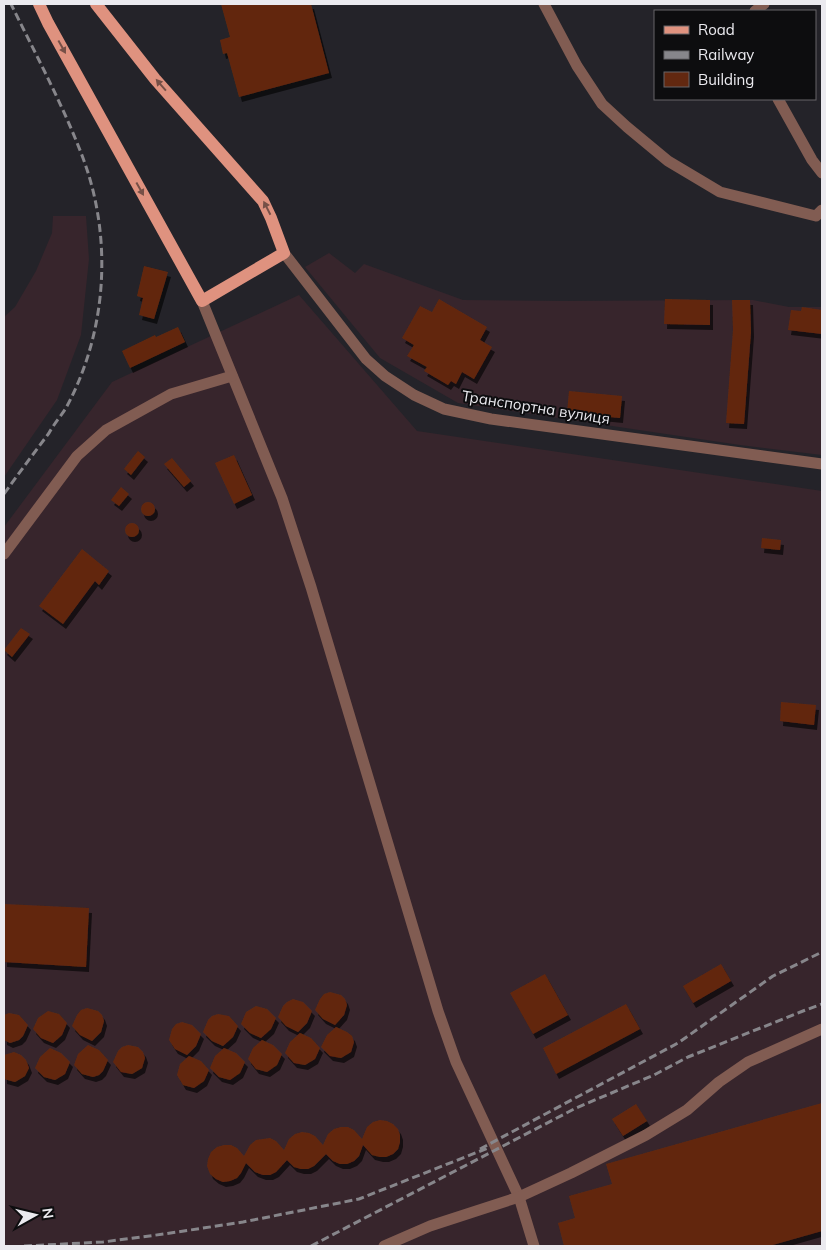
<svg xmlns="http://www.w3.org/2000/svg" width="826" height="1250" viewBox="0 0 826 1250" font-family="Mulish,sans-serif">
  <defs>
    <filter id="shadow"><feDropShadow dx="3" dy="5" stdDeviation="0" flood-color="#0009"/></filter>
  </defs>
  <rect width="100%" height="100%" fill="#242329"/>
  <!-- industrial -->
  <g fill="#37252c">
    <path d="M53 216H86L89 259 81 335 57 400 4 477V317L15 307 36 271 52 233Z"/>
    <path d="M329 253 355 273 364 264 463 300 563 301 753 300 789 307H822V455L740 445 458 403 380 358 305 267Z"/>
    <path d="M299 295 417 431 822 491V1246H4V527L112 382Z"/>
  </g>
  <!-- building -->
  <g fill="#622810" filter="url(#shadow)">
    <path d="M221 4H311L329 73 239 97 227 53 223 54 220 40 230 37Z"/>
    <path d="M144 266 168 272 154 319 139 315 143 298 137 296Z"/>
    <path d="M439 299 487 327 480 340 492 347 474 379 462 372 456 384 451 381 448 385 424 371 427 367 407 356 414 345 402 338 420 306 432 312Z"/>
    <path d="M665 299 710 300V325L664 324Z"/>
    <path d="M732 300H750L751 332 744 424 726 423 733 330Z"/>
    <path d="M802 307 822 310V334L788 330 791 310 801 311Z"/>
    <path d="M178 327 185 342 130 368 122 351 155 335 156 337Z"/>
    <path d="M569 391 622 396 620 418 567 413Z"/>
    <path d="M138 451 145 457 131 475 124 469Z"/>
    <path d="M234 455 252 495 234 504 215 463Z"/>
    <path d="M172 458 191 481 184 487 164 464Z"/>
    <path d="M121 487 129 494 119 506 111 500Z"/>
    <circle cx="148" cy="509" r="7"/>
    <circle cx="132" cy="530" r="7"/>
    <path d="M762 538 781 540 780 550 761 548Z"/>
    <path d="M82 549 109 571 99 585 95 581 63 624 39 606Z"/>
    <path d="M21 628 30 634 12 657 4 650Z"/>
    <path d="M781 702 816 705 814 725 780 721Z"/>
    <path d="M4 904 89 908 86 967 4 962Z"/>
    <path d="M721 964 731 981 693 1003 683 986Z"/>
    <path d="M545 974 568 1015 533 1034 510 993Z"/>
    <path d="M330 992 341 995 345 999 347 1005 344 1015 335 1025 323 1019 315 1010 320 999 324 994Z"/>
    <path d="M293 999 303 1002 312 1011 307 1023 298 1032 286 1026 278 1017 283 1006 287 1002Z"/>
    <path d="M626 1004 640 1029 556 1074 543 1048Z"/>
    <path d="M256 1006 267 1009 276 1018 271 1029 261 1038 250 1033 241 1024 246 1012Z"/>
    <path d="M87 1008 98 1011 102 1015 104 1021 101 1032 92 1041 80 1035 72 1026 77 1015 81 1010Z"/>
    <path d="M48 1011 59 1014 67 1023 62 1035 53 1043 41 1038 33 1029 38 1018Z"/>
    <path d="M9 1013 19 1015 28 1025 23 1036 19 1040 10 1043 4 1040V1015Z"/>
    <path d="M218 1014 229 1016 238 1026 233 1037 223 1046 212 1041 203 1032 208 1020 212 1016Z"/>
    <path d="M182 1022 192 1025 201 1034 196 1046 187 1055 175 1049 169 1040 172 1029 176 1024Z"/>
    <path d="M336 1027 347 1032 352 1036 354 1042 351 1052 341 1058 330 1056 321 1047 327 1035Z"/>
    <path d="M300 1033 311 1038 320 1048 315 1059 305 1065 294 1063 285 1053 290 1042Z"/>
    <path d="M262 1040 273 1045 282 1054 277 1065 267 1072 256 1069 248 1059 253 1048Z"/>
    <path d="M88 1045 99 1050 108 1060 103 1071 99 1075 93 1077 82 1074 74 1065 78 1054Z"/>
    <path d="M128 1045 138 1047 143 1052 145 1058 142 1068 132 1074 121 1072 113 1062 118 1051 122 1047Z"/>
    <path d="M50 1048 61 1053 70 1062 65 1074 55 1080 44 1077 35 1068 40 1057Z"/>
    <path d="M224 1048 236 1053 245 1062 240 1073 230 1080 219 1077 210 1068 215 1056Z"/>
    <path d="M14 1052 21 1055 26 1060 29 1068 25 1076 15 1082 4 1079V1055Z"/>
    <path d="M189 1056 201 1061 209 1070 204 1081 194 1088 183 1085 177 1075 180 1064Z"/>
    <path d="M822 1103V1231L769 1246H564L558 1223 575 1218 569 1196 612 1184 606 1164Z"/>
    <path d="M636 1104 647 1121 623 1136 612 1119Z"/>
    <path d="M380 1120 387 1121 393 1124 398 1129 400 1135V1142L398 1149 393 1154 386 1157H380L372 1155 363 1145 359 1156 354 1161 347 1164H340L333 1161 326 1154 314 1166 308 1169H301L294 1167 287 1160 276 1172 270 1175H263L255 1172 246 1163 241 1173 237 1178 230 1181 223 1182 216 1179 210 1174 207 1166 208 1159 211 1152 217 1147 224 1145H231L237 1148 244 1156 250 1145 256 1140 270 1138 276 1141 284 1150 289 1139 295 1134 302 1132 309 1133 315 1136 323 1145 328 1134 334 1129 341 1127H348L354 1130 362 1139 367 1127 373 1122Z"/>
  </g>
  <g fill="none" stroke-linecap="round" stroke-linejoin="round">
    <!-- minor -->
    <g stroke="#815c52" stroke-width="11">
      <path d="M544 4 577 66 602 104 627 127 668 161 720 192 816 216 822 210"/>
      <path d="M755 11 764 4"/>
      <path d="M778 99 812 160 822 173"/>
      <path d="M284 253 366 359 385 376 414 395 444 409 491 419 822 464"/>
      <path d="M202 301 282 498 311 587 438 1011 456 1062 519 1197 534 1246"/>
      <path d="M4 554 77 456 106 430 171 394 232 376"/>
      <path d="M384 1246 430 1226 519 1197 571 1173 646 1135 687 1110 719 1082 748 1062 822 1029"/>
    </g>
    <!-- major -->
    <path stroke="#df927f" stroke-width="12" d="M39 4 48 23 202 301 284 253 271 218 263 201 155 79 96 4"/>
    <!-- rail -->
    <g stroke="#87868b" stroke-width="3" stroke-dasharray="8 4" stroke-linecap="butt">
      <path d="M4 494C19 473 34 453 49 433 54 424 61 416 66 408 107 332 113 239 83 158 63 105 36 55 11 4"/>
      <path d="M480 1149 678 1043 773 976 822 952"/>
      <path d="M24 1246 103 1242 164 1234 243 1222 359 1199 488 1148"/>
      <path d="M311 1246 576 1108 654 1075 688 1057 803 1011 822 1004"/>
    </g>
  </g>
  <!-- one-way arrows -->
  <defs><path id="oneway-solid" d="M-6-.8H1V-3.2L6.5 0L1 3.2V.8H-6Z" transform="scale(1.25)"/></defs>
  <g fill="#765047">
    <use href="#oneway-solid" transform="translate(62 47) rotate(61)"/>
    <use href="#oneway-solid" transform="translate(161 85) rotate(-131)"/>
    <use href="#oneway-solid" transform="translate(140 189) rotate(61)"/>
    <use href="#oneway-solid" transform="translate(267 208) rotate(-117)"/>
  </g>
  <g text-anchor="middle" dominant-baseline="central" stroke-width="4" stroke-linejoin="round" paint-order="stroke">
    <!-- street labels -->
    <g font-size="15" fill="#ebeaef" stroke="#0d0d0f">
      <text transform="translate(536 407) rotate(9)">Транспортна вулиця</text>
    </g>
  </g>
  <!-- border -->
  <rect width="826" height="1250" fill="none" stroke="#ebeaef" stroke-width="10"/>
  <!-- legend -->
  <rect x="654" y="10" width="162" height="90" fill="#0d0d0f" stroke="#666569"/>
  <rect x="664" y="26" width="25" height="8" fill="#df927f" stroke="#666569"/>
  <text x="698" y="35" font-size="15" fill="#ebeaef">Road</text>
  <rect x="664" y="51" width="25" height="8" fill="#87868b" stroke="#666569"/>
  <text x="698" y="60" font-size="15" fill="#ebeaef">Railway</text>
  <rect x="664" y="72" width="25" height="15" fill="#622810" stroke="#666569"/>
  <text x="698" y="85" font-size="15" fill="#ebeaef">Building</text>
  <!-- north arrow -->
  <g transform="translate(35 1215) rotate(82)" stroke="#0d0d0f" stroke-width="4" paint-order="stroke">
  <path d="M0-4L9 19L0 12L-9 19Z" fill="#ebeaef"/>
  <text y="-8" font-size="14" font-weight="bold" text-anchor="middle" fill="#ebeaef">N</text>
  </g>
</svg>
